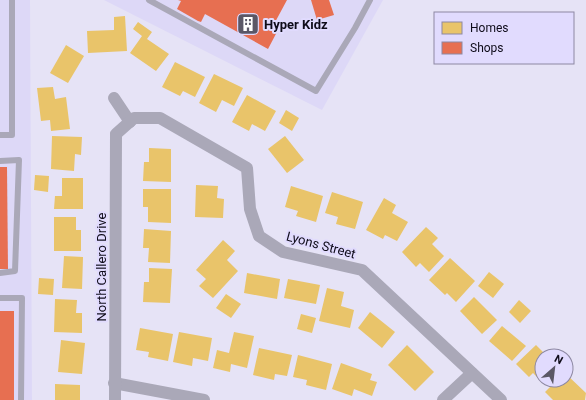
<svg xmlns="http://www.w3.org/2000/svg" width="586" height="400" viewBox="0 0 586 400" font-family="Roboto,sans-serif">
  <rect width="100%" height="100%" fill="#e6e3f6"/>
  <!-- built -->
  <g fill="#ddd8f7">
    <path d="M0 0H30L32 400H0Z"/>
    <path d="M104 0H383L322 110Z"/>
  </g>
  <!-- homes -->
  <g fill="#e9c46a">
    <path d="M125 16 127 51 88 53 87 31 114 30V17Z"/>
    <path d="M138 22 152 32 147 39 169 54 156 71 130 53 142 36 133 29Z"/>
    <path d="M66 45 84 56 68 83 50 73Z"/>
    <path d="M175 62 205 77 195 97 183 91 180 96 162 87Z"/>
    <path d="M214 74 243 88 234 106 222 100 216 112 199 103Z"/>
    <path d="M53 87 55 99 66 97 70 129 51 131 50 120 41 121 37 88Z"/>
    <path d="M247 95 276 111 265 131 252 124 249 131 232 122Z"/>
    <path d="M286 110 299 118 292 131 279 123Z"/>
    <path d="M52 136 82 137 81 155 75 154 74 171 51 169Z"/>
    <path d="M285 136 304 160 287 173 268 149Z"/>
    <path d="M149 148 171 149V182L143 181 144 162H149Z"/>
    <path d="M35 175 49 176 48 192 34 190Z"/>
    <path d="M62 178H83V209H54L55 196H62Z"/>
    <path d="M196 185 218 186 217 198 224 199 223 218 195 217Z"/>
    <path d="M291 186 323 196 316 222 296 216 298 211 285 207Z"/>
    <path d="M143 189H171V223L148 222V207H143Z"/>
    <path d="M332 192 363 202 355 229 336 224 338 217 325 213Z"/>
    <path d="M384 198 396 205 392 213 408 222 397 241 385 235 383 239 366 230Z"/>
    <path d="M54 217H76V230H81V251H54Z"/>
    <path d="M426 227 438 238 432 244 444 256 429 272 420 263 416 267 402 252Z"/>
    <path d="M144 229 171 231 170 263 148 262 149 248H143Z"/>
    <path d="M223 240 235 251 227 260 238 271 213 298 199 286 206 279 196 270Z"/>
    <path d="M64 256 83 257 82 289 62 288Z"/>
    <path d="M450 258 475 281 456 302 447 293 445 295 429 280Z"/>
    <path d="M149 268 172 269 170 303 143 302 144 282H149Z"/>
    <path d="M489 272 504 284 493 298 478 286Z"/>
    <path d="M247 273 280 279 277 299 244 293Z"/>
    <path d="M39 278 54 279 53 295 38 294Z"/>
    <path d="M288 279 320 285 316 304 284 298Z"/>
    <path d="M327 288 344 292 341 306 354 310 350 328 319 321Z"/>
    <path d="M226 294 241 304 231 318 216 308Z"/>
    <path d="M474 297 497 320 482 334 460 311Z"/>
    <path d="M55 299 77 300 76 313H82V333L54 332Z"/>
    <path d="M519 300 531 311 520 323 509 312Z"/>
    <path d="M370 312 395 332 382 348 358 328Z"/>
    <path d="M301 314 316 318 312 333 297 329Z"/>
    <path d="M502 326 526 346 512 361 489 341Z"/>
    <path d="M140 328 173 334 168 361 148 357 149 352 136 350Z"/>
    <path d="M179 332 212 338 208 361 193 358 192 366 173 362Z"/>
    <path d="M234 332 254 336 247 368 231 364 230 372 213 368 217 350 229 353Z"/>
    <path d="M61 340 85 343 82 374 58 372Z"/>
    <path d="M407 345 434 372 415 391 388 365Z"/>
    <path d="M536 345 547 356H542V380H550L545 385 533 373 529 377 516 364Z"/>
    <path d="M259 348 292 355 287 376 275 374 274 380 253 375Z"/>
    <path d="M298 355 332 364 326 390 306 385 307 380 293 377Z"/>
    <path d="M341 363 372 374 370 380 377 382 372 396 354 389 352 396 332 389Z"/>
    <path d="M566 374 586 393 585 400H553L545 392 557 380H566Z"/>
    <path d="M55 384 80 385V400H55Z"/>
  </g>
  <!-- shops -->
  <g fill="#e76f51">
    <path d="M178 0H287L273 26 278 30 268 49 205 14 201 22 198 21 177 9 181 1Z"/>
    <path d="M311 0H329L334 15 317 20Z"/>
    <path d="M0 167H7L8 269H0Z"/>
    <rect x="0" y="311" width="14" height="89"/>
  </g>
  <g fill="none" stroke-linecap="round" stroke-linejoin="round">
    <!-- lane -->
    <g stroke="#aaa8b8" stroke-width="6">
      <path d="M149 0 316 91 355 28 370 0"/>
      <path d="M0 135H12V0"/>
      <path d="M0 161 19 160 15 271 0 273"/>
      <path d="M0 298H22L21 400"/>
    </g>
    <!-- street -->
    <g stroke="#aaa8b8" stroke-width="12">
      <path d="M114 98 130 122"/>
      <path d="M114 383 204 400"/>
      <path d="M115 400 116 134 134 118H160L247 168 250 209 259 236 283 252 362 270 501 400"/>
      <path d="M443 400 472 373"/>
    </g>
  </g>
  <!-- icons -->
  <defs>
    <g id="building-square" transform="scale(1.15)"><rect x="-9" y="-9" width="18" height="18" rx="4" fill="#5a5766" stroke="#e1dbfe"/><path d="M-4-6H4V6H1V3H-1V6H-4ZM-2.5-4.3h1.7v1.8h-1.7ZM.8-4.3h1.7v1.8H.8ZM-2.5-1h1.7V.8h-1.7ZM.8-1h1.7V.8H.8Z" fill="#fff"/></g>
  </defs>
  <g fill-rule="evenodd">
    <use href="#building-square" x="248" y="24"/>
  </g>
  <g text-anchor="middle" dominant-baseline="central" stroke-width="4" stroke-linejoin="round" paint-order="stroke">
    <!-- poi labels -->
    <g font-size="13" font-weight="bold" fill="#0e0b19" stroke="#e1dbfe" text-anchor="start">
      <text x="264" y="24">Hyper Kidz</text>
    </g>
    <!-- street labels -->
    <g font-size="13" fill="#0e0b19" stroke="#e1dbfe">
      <text transform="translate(321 245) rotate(15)">Lyons Street</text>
      <text transform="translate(101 267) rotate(-90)">North Callero Drive</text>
    </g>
  </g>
  <!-- legend -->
  <rect x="434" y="12" width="140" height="52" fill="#e1dbfe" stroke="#8d88a2"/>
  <rect x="442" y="22" width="20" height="12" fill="#e9c46a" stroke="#8d88a2"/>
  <text x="470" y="32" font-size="12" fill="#0e0b19">Homes</text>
  <rect x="442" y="42" width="20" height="12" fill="#e76f51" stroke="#8d88a2"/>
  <text x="470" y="52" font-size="12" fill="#0e0b19">Shops</text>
  <!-- north arrow -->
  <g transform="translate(554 368) rotate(28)"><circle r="19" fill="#e1dbfe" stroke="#8d88a2"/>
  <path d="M0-3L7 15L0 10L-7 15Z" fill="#5a5766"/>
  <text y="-6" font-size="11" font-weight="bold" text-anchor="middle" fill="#0e0b19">N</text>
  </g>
</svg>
